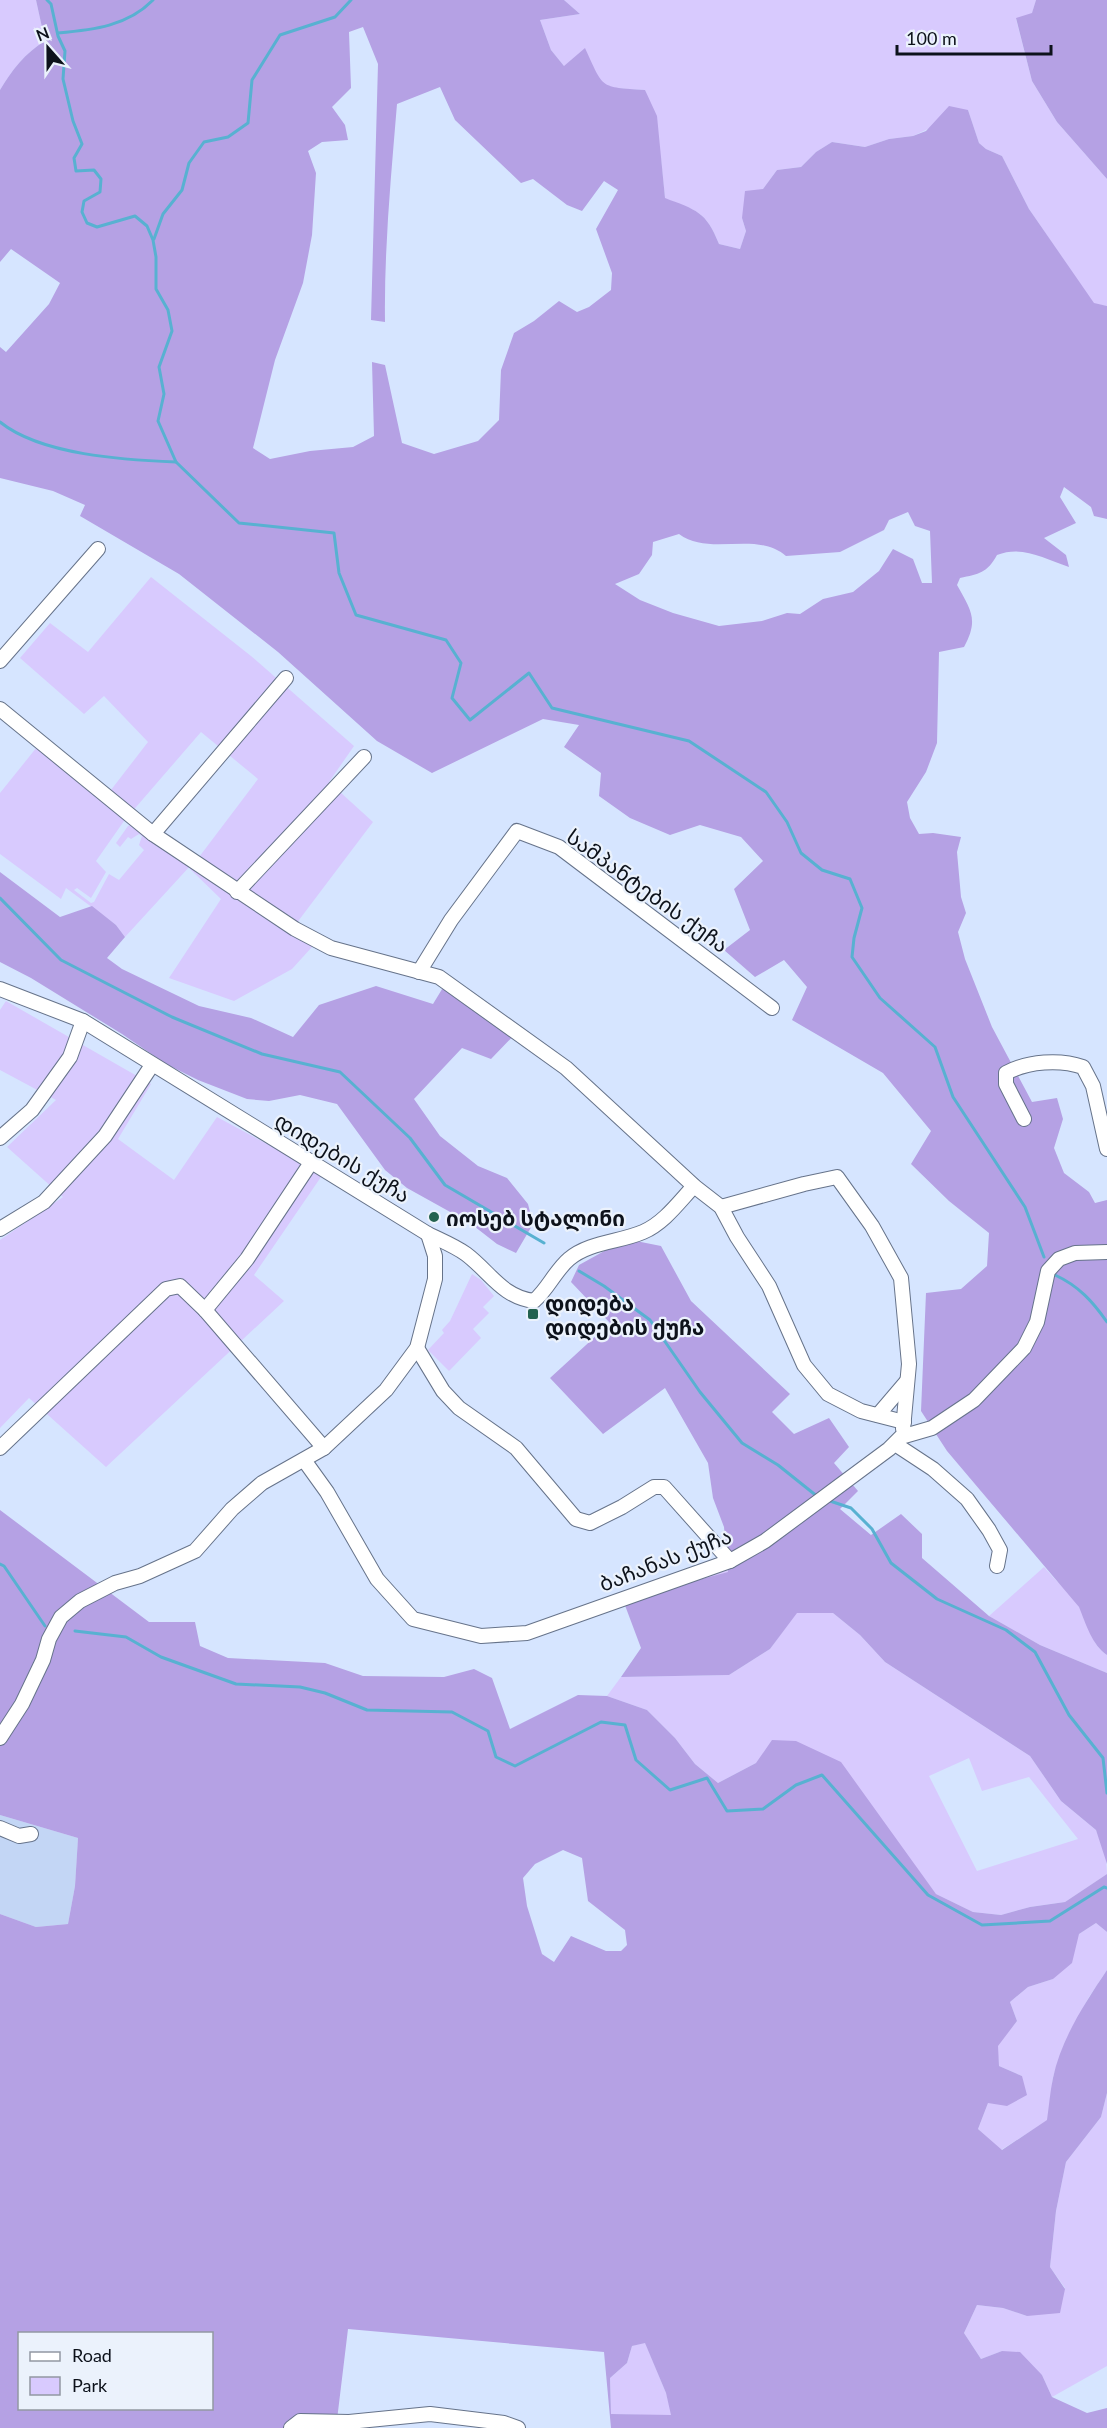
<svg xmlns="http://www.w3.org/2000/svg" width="1107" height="2428" viewBox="0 0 1107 2428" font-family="Lato,'Noto Sans Georgian',sans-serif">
  <rect width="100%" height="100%" fill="#d6e5ff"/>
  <!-- built -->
  <path fill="#c3d6f5" d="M0 1815 78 1838 75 1886 68 1924 36 1927 0 1914Z"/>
  <!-- green -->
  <g fill="#d8cafe" fill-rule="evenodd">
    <path d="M0 0H36L45 41C26 52 11 71 0 90Z"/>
    <path d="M564 0H1041H1036L1032 14 1016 19 1032 81 1057 122 1107 179V306L1094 304 1029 209 1002 156 986 149 979 143 968 110 913 136 889 139 865 147 832 142 816 152 801 167 777 170 742 218 746 231 740 249 719 244C706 211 696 210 665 199L661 159 645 90 612 88 564 66 551 50 540 20 580 14Z"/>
    <path d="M151 577 251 656 354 746 329 782 373 822 296 924 321 937 292 969 234 1001 169 978 221 899 190 869 258 779 201 732 124 821 96 861 106 872 91 898 77 888 74 890 91 903 94 902 109 874 119 880 144 850 139 845 142 836 139 834 131 839 128 837 120 847 116 843 128 826 133 824 191 865 125 937 116 925 66 888 61 899 0 854V793L37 747 104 799 148 742 104 696 84 714 20 658 50 623 88 652Z"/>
    <path d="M6 1001 151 1084 118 1139 174 1180 217 1117 323 1174 254 1275 284 1301 106 1467 29 1398 0 1428V1240L63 1197 7 1147 56 1100 0 1070V1010Z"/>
    <path d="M472 1274 481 1280 494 1296 483 1307 489 1313 473 1329 481 1338 449 1371 428 1350 444 1333 442 1330 450 1321Z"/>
    <path d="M732 1566 833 1613 860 1635 885 1662 1030 1756 1061 1801 1096 1830 1106 1857 1107 1874 1065 1902 1030 1907 1001 1915 973 1912 936 1894 909 1859 756 1763 718 1783 695 1764 675 1738 647 1710 607 1696 621 1677 729 1675 770 1649 785 1628 659 1596ZM969 1758 982 1791 1029 1777 1078 1839 977 1871 929 1776Z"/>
    <path d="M1044 1567C1055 1580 1069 1592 1079 1607 1089 1622 1090 1644 1107 1655V1673L1040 1645 989 1616Z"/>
    <path d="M1096 1923 1107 1932V1970L1089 1997 1064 2044 1053 2077 1048 2120 1001 2150 978 2129 988 2103 1022 2076 999 2066 997 2046 1017 2021 1010 2002 1028 1987 1053 1979 1079 1934Z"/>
    <path d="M1107 2093V2366L1052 2397 1042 2375 1002 2351 981 2359 964 2333 977 2305 1003 2308 1027 2316 1065 2288 1050 2267 1056 2211 1066 2162 1101 2117Z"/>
    <path d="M645 2342 666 2393 672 2416 611 2414 610 2378 627 2363 632 2346Z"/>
  </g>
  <!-- forest -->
  <g fill="#b5a1e4" fill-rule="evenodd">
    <path d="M36 0H564L580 14 540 20 551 50 564 66 585 48C604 89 599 87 645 90L657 116 665 198C696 210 706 211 719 244L740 249 746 231 742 218 745 191 763 189 777 170 801 167 816 152 832 142 865 147 889 139 913 136 926 131 949 106 968 110 979 143 986 149 1002 156 1029 209 1094 303 1107 306V519L1094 516 1091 507 1064 487 1060 497 1076 523 1044 538 1066 555 1069 567C1044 559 1023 545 997 555 987 573 979 574 960 578L957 585C971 610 979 620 964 647L939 652 937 743 926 772 907 802 910 818 919 834 933 833 961 837 957 852 961 897 966 913 958 932 965 959 992 1027 1032 1102 1057 1098 1063 1119 1054 1148 1064 1173 1089 1192 1095 1203 1107 1200V1655C1092 1645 1086 1624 1079 1607L947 1451 921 1411 926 1293 961 1289 987 1266 989 1233 949 1201 911 1164 931 1131 883 1073 792 1020 807 987 784 960 755 977 724 950 750 930 734 889 763 861 741 837 700 825 670 835 630 818 599 796 601 773 564 747 579 725 543 719 432 773 377 741 278 652 179 574 80 516 85 505 53 491 0 478V347L6 352 49 304 60 283 11 249 0 262V90C11 71 26 52 45 41ZM363 27 378 64 371 320 385 322C384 249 391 177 397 104L440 87 455 120 521 183 533 179 567 205 582 211 604 181 618 190 596 229 612 273 611 290 589 307 577 312 559 301 534 321 514 333 501 370 499 420 478 441 434 454 402 443 385 365 372 362 374 436 353 447 310 451 270 459 253 448 275 360 303 283 312 235 316 173 308 151 322 142 348 140 345 125 332 107 351 88 349 32ZM908 512 915 526 930 531 932 583H922L913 559 893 549 879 571 853 592 823 599 800 614 787 613 762 621 719 626 673 613 640 600 615 584 639 574 652 555 653 542 679 534C710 557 756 530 786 556L840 552 884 530 889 520Z"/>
    <path d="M1036 0H1107V179L1057 122 1032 81 1016 18 1032 13Z"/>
    <path d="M0 872 60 917 92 906 116 925 125 937 107 958 122 969 199 1006 251 1018 293 1037 319 1005 376 986 433 1004 447 981 521 1028 491 1059 462 1048 414 1099 440 1136 478 1166 507 1178 528 1204 533 1224 516 1253 497 1244 470 1223 407 1188 385 1170 337 1104 300 1095 269 1101 247 1099 198 1080 166 1064 122 1034 31 978 0 962Z"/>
    <path d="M626 1239 661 1246 691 1301 790 1394 772 1412 794 1434 829 1418 849 1447 834 1463 858 1491 840 1509 871 1535 901 1514 922 1534V1558L989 1616 1040 1645 1107 1673V1864L1096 1830 1061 1801 1030 1756 885 1662 860 1635 833 1613H797L770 1649 729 1675 621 1677 641 1648 623 1600 728 1572 724 1527 713 1498 708 1463 665 1388 603 1434 550 1378 610 1323 571 1282 579 1265Z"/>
    <path d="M0 1510 149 1622H195L200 1646 228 1658 325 1663 363 1676 444 1677 474 1669 492 1678 510 1729 578 1695 607 1696 647 1710 675 1738 695 1764 718 1783 756 1763 772 1740 796 1741 841 1762 936 1894 973 1912 1001 1915 1030 1907 1065 1902 1107 1874V1932L1096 1923 1079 1934 1072 1963 1053 1979 1028 1987 1010 2002 1017 2021 998 2046 999 2066 1022 2076 1027 2095 1007 2106 988 2103 978 2129 1002 2150 1047 2120C1049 2106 1050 2092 1053 2078 1061 2039 1085 2003 1107 1970V2093L1101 2117 1066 2162 1056 2211 1050 2267 1065 2289 1060 2313 1027 2316 1003 2308 977 2305 964 2333 981 2359 1002 2351 1020 2352 1042 2375 1052 2397 1087 2413 1107 2408V2428H611L604 2352 348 2329 336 2428H0V1914L36 1927 68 1924 75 1886 78 1838 0 1815ZM563 1850 582 1858 588 1901 625 1930 627 1945 621 1951H606L571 1936 554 1962 542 1954 527 1906 523 1878 535 1864ZM20 2334H212V2408H20ZM645 2343 666 2393 671 2415 611 2414 610 2378 627 2363 632 2346Z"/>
  </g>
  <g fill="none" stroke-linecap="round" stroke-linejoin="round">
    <!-- stream -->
    <g stroke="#58b1d1" stroke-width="3">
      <path d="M47 0 51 4 58 36 65 51 63 79 73 121 82 144 74 158 76 171 94 170 101 179 100 192 84 201 82 212 87 223 97 227 135 216 147 226 153 240 156 257V289L168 310 172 331 159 367 164 394 158 421 176 462 239 523 334 533 339 573 356 615 446 640 461 663 452 698 470 720 529 673 552 708 689 741 766 792 787 822 801 853 822 870 850 879 862 908 854 938 852 957 880 998 935 1047 953 1097 1025 1207 1044 1257"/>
      <path d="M58 33C93 30 128 26 153 0"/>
      <path d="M154 239 163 214 182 190 189 163 204 142 228 137 248 123 252 80 280 35 335 17 351 0"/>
      <path d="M0 422C41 455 124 460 176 462"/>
      <path d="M0 898 61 960 172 1017 262 1054 340 1072 410 1138 445 1185 544 1243"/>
      <path d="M579 1271 604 1286 650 1320 700 1392 742 1443 778 1465 818 1497"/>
      <path d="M1055 1275C1079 1286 1093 1302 1107 1322"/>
      <path d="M827 1500 851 1508 872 1529 891 1563 937 1599 1006 1630 1035 1652 1069 1715 1103 1758 1107 1793"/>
      <path d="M0 1564 4 1566 45 1626"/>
      <path d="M75 1631 126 1637 161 1657 236 1684 300 1687 325 1693 367 1710 452 1712 488 1731 496 1757 515 1766 601 1722 625 1725 636 1760 670 1790 707 1778 727 1811 763 1809 796 1785 822 1775 928 1895 982 1925 1050 1921 1104 1887 1107 1888"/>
    </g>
    <!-- minor casing -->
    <g stroke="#66738a" stroke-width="16">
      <g id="minor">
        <path d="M0 661 98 549"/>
        <path d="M0 709 153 834 295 929 331 948 439 977 566 1068 694 1186 721 1207 737 1237 769 1286 804 1365 828 1394 861 1411 904 1422"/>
        <path d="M153 834 286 678"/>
        <path d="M237 892 364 757"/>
        <path d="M419 972 451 920 517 831 559 847 772 1008"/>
        <path d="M0 989 83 1021 428 1234C440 1240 455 1246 466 1254 490 1272 502 1297 534 1301 548 1289 555 1271 569 1259 589 1242 620 1242 643 1232 664 1223 679 1202 694 1186"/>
        <path d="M1024 1119 1006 1084V1073C1028 1061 1060 1059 1083 1067L1093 1086 1107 1149"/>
        <path d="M0 1138 32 1110 70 1057 83 1021"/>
        <path d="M721 1207 804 1184 837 1177 872 1226 901 1278 909 1364 903 1429"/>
        <path d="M0 1229 44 1202 105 1136 152 1065"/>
        <path d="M205 1310 247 1259 312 1161"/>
        <path d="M417 1348 443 1391 459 1408 516 1448 576 1519 590 1523 622 1507 654 1487H664L730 1561"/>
        <path d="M878 1415 907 1381"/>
        <path d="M895 1444 933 1469 967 1499 989 1530 1000 1550 997 1566"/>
        <path d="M0 1448 166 1289 180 1286 205 1310 324 1448"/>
        <path d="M304 1460 327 1492 377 1579 413 1619 481 1636 527 1633 730 1561 765 1541 889 1449 901 1437 932 1428 974 1400 1024 1348 1037 1322 1048 1271 1059 1259 1075 1253 1107 1252"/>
        <path d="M0 1738 22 1704 43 1660 49 1639 61 1617 80 1601 115 1583 140 1576 195 1551 232 1509 262 1483 324 1448 386 1390 417 1348 435 1279V1256L428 1234"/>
        <path d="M0 1828 19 1836 31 1834"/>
        <path d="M291 2428 300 2421 349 2422 430 2414 504 2423 518 2428"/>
      </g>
    </g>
    <!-- minor -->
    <use href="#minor" stroke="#fff" stroke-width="14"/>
  </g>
  <!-- markers -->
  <g fill="#24624f" stroke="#ebf2fc" stroke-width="2">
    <circle cx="434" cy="1217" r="6"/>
    <rect x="527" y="1308" width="12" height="12" rx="3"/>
  </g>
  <g text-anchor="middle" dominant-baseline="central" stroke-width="4.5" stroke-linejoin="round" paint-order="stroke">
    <!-- street labels -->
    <g font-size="21" fill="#0d121b" stroke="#ebf2fc">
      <text transform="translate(648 890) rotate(36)">სამპანტების ქუჩა</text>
      <text transform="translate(343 1157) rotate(31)">დიდების ქუჩა</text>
      <text transform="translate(665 1559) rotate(-21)">ბაჩანას ქუჩა</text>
    </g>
    <!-- poi labels -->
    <g font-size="21" font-weight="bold" fill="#0d121b" stroke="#ebf2fc" text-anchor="start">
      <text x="446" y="1217">იოსებ სტალინი</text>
      <text x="545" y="1302">დიდება<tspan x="545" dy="24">დიდების ქუჩა</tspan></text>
    </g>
  </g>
  <!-- legend -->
  <rect x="18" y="2332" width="195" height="78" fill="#ebf2fc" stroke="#9298a2" stroke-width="1.5"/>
  <rect x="30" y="2352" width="30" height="9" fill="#ffffff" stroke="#9298a2" stroke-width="1.5"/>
  <text x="72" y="2362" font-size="18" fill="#0d121b">Road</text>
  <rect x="30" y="2377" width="30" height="18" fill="#d8cafe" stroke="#9298a2" stroke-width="1.5"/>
  <text x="72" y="2392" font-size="18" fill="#0d121b">Park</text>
  <!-- north arrow -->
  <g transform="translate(48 48) rotate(339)" stroke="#ebf2fc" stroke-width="4.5" paint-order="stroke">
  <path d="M0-4.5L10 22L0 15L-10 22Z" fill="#0d121b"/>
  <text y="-9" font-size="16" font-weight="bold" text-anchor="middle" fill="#0d121b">N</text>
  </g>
  <!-- scale -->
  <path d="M897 45v9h154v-9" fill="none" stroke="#0d121b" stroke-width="3"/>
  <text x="906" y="45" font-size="18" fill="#0d121b" stroke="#ebf2fc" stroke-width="4.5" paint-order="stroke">100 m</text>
</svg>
